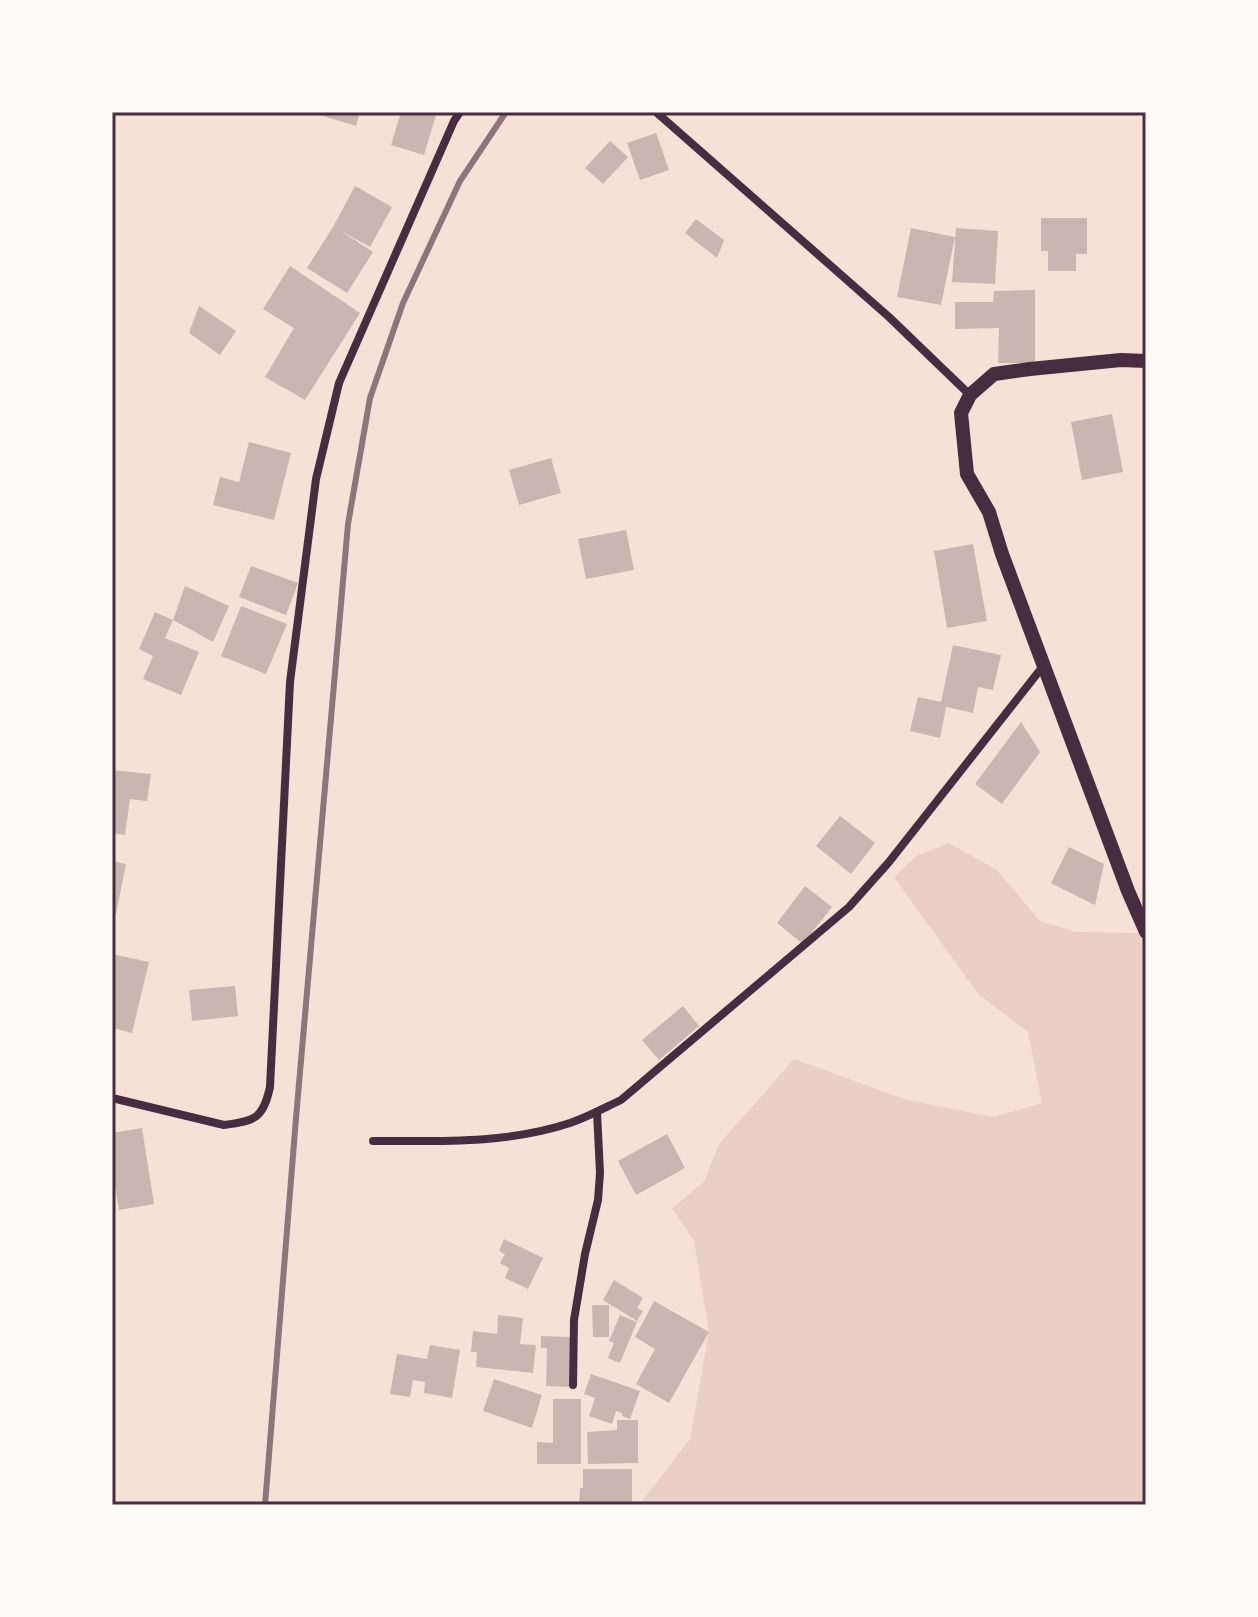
<svg xmlns="http://www.w3.org/2000/svg" width="1258" height="1617" viewBox="0 0 1258 1617" font-family="'Source Serif 4',serif">
  <rect width="100%" height="100%" fill="#f7e1d7"/>
  <!-- green -->
  <path fill="#ebcfc5" d="M949 843 997 870 1040 921 1076 932 1146 933V1505H639L690 1439 709 1332 694 1241 672 1208 704 1182 719 1144 794 1059 907 1100 994 1117 1042 1103 1028 1032 978 994 894 877 916 856Z"/>
  <!-- building -->
  <g fill="#ccb4b1">
    <path d="M310 112H360L356 126Z"/>
    <path d="M401 112H437L424 155 391 145Z"/>
    <path d="M656 133 669 170 640 180 627 143Z"/>
    <path d="M610 141 628 157 603 184 585 168Z"/>
    <path d="M355 186 392 207 370 247 341 231 373 252 347 293 307 268 333 227Z"/>
    <path d="M1041 218H1087V254H1076V271H1048V251H1041Z"/>
    <path d="M696 219 724 240 717 258 685 233Z"/>
    <path d="M911 228 955 237 941 305 897 297Z"/>
    <path d="M956 228 998 231 995 284 952 282Z"/>
    <path d="M290 266 360 313 305 400 265 377 294 328 263 309Z"/>
    <path d="M1035 290V363H998L999 328 955 329V302H993L994 291Z"/>
    <path d="M199 306 236 331 220 355 189 333Z"/>
    <path d="M1112 414 1123 472 1082 480 1071 422Z"/>
    <path d="M249 442 291 453 274 520 213 505 220 477 239 482Z"/>
    <path d="M551 458 561 493 519 505 509 470Z"/>
    <path d="M626 530 634 570 586 579 578 539Z"/>
    <path d="M973 544 987 621 947 628 934 551Z"/>
    <path d="M251 566 298 583 286 615 239 597Z"/>
    <path d="M185 586 229 606 213 642 173 620Z"/>
    <path d="M241 606 287 624 266 674 221 656Z"/>
    <path d="M155 612 173 620 165 638 199 652 181 695 143 679 153 656 139 649Z"/>
    <path d="M953 645 1001 655 993 690 978 687 973 713 946 707 940 738 910 731 918 697 941 702Z"/>
    <path d="M1021 722 1040 752 1002 804 975 784Z"/>
    <path d="M112 770 151 774 147 801 130 799 125 835 112 833Z"/>
    <path d="M840 816 875 843 851 874 816 846Z"/>
    <path d="M1069 847 1104 864 1095 905 1051 883Z"/>
    <path d="M112 861 126 864 116 914 112 913Z"/>
    <path d="M805 886 832 907 803 944 777 923Z"/>
    <path d="M112 954 149 962 132 1033 112 1028Z"/>
    <path d="M235 986 238 1016 192 1021 189 990Z"/>
    <path d="M683 1006 699 1026 659 1060 642 1040Z"/>
    <path d="M142 1128 154 1204 119 1210 112 1167V1133Z"/>
    <path d="M667 1134 685 1168 636 1195 618 1161Z"/>
    <path d="M504 1239 543 1258 528 1289 505 1278 509 1268 500 1263 505 1254 499 1251Z"/>
    <path d="M614 1280 643 1298 637 1308 643 1311 637 1321 603 1300Z"/>
    <path d="M654 1301 709 1332 669 1403 636 1384 655 1349 635 1337 642 1324 644 1325 642 1324Z"/>
    <path d="M592 1305H609V1337H593Z"/>
    <path d="M498 1315 523 1318 520 1344 536 1345 533 1373 476 1367 477 1352H471L473 1331 497 1334Z"/>
    <path d="M620 1315 637 1322 620 1363 608 1358 614 1343 609 1341Z"/>
    <path d="M541 1336 570 1337 569 1387 546 1386 547 1348H541Z"/>
    <path d="M430 1345 460 1350 452 1398 424 1393 425 1382 413 1380 410 1397 390 1394 397 1354 427 1359Z"/>
    <path d="M591 1374 640 1391 630 1419 622 1416V1413L616 1411 612 1424 589 1416 595 1398 584 1394Z"/>
    <path d="M494 1379 542 1395 532 1428 483 1411Z"/>
    <path d="M553 1399H581V1464H537V1442L553 1443Z"/>
    <path d="M617 1420H638V1463L588 1464 587 1432 617 1430Z"/>
    <path d="M583 1469H632V1505H579L580 1488H583Z"/>
  </g>
  <g fill="none" stroke-linecap="round" stroke-linejoin="round">
    <!-- minor -->
    <g stroke="#4a2c40" stroke-width="8">
      <path d="M656 112 889 317 970 395"/>
      <path d="M112 1098 224 1125C256 1121 263 1118 270 1087L290 682 316 479 339 383 454 121 460 112"/>
      <path d="M373 1141C439 1141 507 1144 570 1123 588 1117 604 1108 621 1100L849 907 889 862 1044 665"/>
      <path d="M573 1385 574 1320 585 1254 598 1200 600 1173 597 1112"/>
    </g>
    <!-- tertiary -->
    <path stroke="#4a2c40" stroke-width="14" d="M1146 361 1121 360 1030 369 994 374 970 395 961 413 967 474 989 512 1002 554 1128 891 1146 932"/>
    <!-- rail -->
    <path stroke="#8f747c" stroke-width="6" d="M265 1505 296 1118 348 524 370 398 403 303 460 181 506 112"/>
  </g>
  <!-- border -->
  <rect width="1258" height="1617" fill="none" stroke="#fffaf5" stroke-width="228"/>
  <rect x="114" y="114" width="1030" height="1389" fill="none" stroke="#4a2c40" stroke-width="3"/>
</svg>
